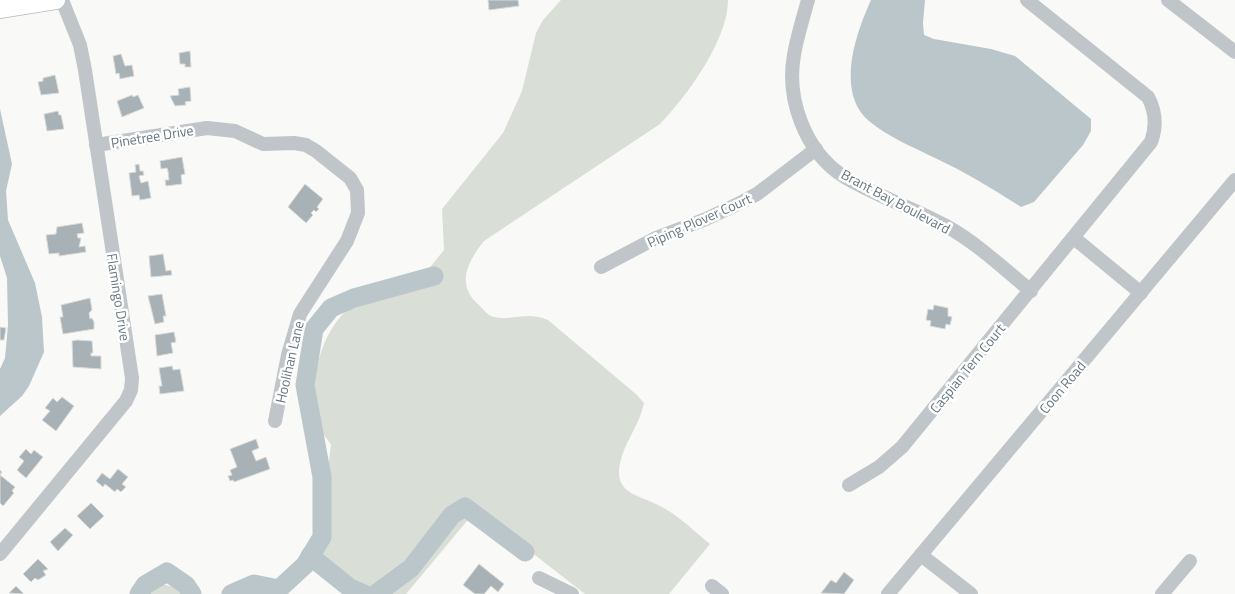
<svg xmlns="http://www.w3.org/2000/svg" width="1235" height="594" viewBox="0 0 1235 594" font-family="'Titillium Web',sans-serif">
  <rect width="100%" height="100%" fill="#f9f9f7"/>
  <!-- green -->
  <g fill="#d9ded6">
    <path d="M561 0H728C728 40 687 96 660 124L484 241C468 261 455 285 479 305 483 309 488 316 494 317 515 321 525 311 548 320L637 395 644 403C640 424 625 441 620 463 613 495 641 495 662 507 679 516 695 532 710 544L669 594H585L481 513 472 515 406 594H366L312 557 322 511 331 445C327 438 319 430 317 423 307 387 320 330 351 307 367 296 391 295 410 292L444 250 442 209 503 133 522 91 536 33 543 20Z"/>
    <path d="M161 584 179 588 182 594H144Z"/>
  </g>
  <!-- water -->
  <g fill="#bac6ca">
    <path d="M871 0H925L923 23 924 35 934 39 991 49 1015 56 1091 119V131L1083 145 1034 202 1021 207C993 189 965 172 935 158 913 147 888 137 869 121 835 92 856 33 871 0Z"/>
    <path d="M0 109 12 164 6 191 8 220 35 283 42 317 44 352 29 386 22 396 0 416V369L5 358 8 325 7 278 0 256Z"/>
  </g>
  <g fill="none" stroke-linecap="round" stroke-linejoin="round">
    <!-- river -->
    <g stroke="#bac6ca" stroke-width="19">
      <path d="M310 556 350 588 364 594"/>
      <path d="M139 594 145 585 167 572 186 585 192 594"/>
      <path d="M231 594 254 584 279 589 305 565 322 537V477L305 385 314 329 331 308 354 298 434 276"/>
      <path d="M376 594 411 568 452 515 465 507 525 552"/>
    </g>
  </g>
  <!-- building -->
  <g fill="#a7b1b6" stroke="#dbdbd9">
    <path d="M488 0H518L519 6 489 10Z"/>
    <path d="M190 51 191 67H185V64H180L179 53Z"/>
    <path d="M121 54 125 66 132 65 134 76 120 79 119 73 116 74 113 56Z"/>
    <path d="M55 75 59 93 41 95 38 82 43 81V78Z"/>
    <path d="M190 87 191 101 185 102 186 105 175 106 170 96 179 95 178 89Z"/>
    <path d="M132 95 133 97 138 95 144 108 122 117 117 101Z"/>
    <path d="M58 111 59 115H61L64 129 47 131 44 114Z"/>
    <path d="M182 157 185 174 181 175 182 184 166 186 165 180H169L168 171 167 168 161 169 160 161Z"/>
    <path d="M139 164 140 171H143L144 175 139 176 141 183 148 181 151 198 140 200 139 195 132 196 129 173 136 172 135 165Z"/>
    <path d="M305 184 323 199 317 207 319 209 316 212 314 210 311 213 313 215 306 223 288 207Z"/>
    <path d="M82 223 84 233 77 234 78 238H81L79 247 85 246 86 252 59 256V253L49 254 46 235 56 234 57 227Z"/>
    <path d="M163 254 166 271 171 270 172 275 151 277 149 256Z"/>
    <path d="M162 294 166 316H163L164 322 155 324 148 296Z"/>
    <path d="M90 298 92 310 89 313 90 319 92 318 94 322V329L63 334 60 317H63L61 305Z"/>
    <path d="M934 305 948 308V316L952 317 950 325 946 324 945 329 930 326 931 321 926 320 928 309 933 310Z"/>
    <path d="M0 327 6 328 4 340H0Z"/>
    <path d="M174 332 176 342 171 343 173 353 157 356 155 335Z"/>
    <path d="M77 340 92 341 93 353H91V356H101V369L73 367 72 341Z"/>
    <path d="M172 366 173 370 180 369 184 391 160 394 159 386H162L159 368Z"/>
    <path d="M62 397 74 406 56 431 42 420 50 411 45 408 53 398 57 402Z"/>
    <path d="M256 439 259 448 252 451 256 461 266 457 270 469 234 482 233 480 230 481 228 476 232 475 230 470 237 467 230 449Z"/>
    <path d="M26 449 31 454 34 450 43 457 26 478 17 470 24 461 19 457Z"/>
    <path d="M118 469 128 477 122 484 126 487 121 492 117 489 115 492 105 484 103 487 96 481 102 473 110 479Z"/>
    <path d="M0 470 2 472 0 475 15 487 12 491 14 493 3 506 0 503Z"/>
    <path d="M91 503 104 516 90 529 77 516Z"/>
    <path d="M65 528 73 535 58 551 50 542Z"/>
    <path d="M38 559 48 569 43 571 46 575 38 580 35 578 31 582 23 574Z"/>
    <path d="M479 564 504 584 498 592 491 586 484 594H475L463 585Z"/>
    <path d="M844 572 854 580 844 594 821 593 831 580 836 583Z"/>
    <path d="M16 586 24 594 9 593Z"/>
  </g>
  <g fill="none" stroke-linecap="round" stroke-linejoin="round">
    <!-- major casing -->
    <g stroke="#b4babd" stroke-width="20">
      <path id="major" d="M0 9 56 0"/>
    </g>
    <!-- minor -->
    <g stroke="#c0c5c9" stroke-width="14">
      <path d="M808 0C803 18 797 37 794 55 786 99 805 151 843 176 876 196 913 208 946 226 977 243 1004 269 1031 291"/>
      <path d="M1168 0 1235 52"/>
      <path d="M96 145 207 128 235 131 263 144 294 143 306 145 316 151 350 178 357 190 358 213 347 241 300 314 288 355 275 421"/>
      <path d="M1074 238 1141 293"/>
      <path d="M601 267 656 238 706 219 742 202 757 194 816 149"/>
      <path d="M849 485 879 467 902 447 1151 142C1157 126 1156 112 1148 97L1027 0"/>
      <path d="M0 554 126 401 131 390 132 378 85 70 80 45 62 0"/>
      <path d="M921 555 971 594"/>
      <path d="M539 578 572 594"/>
      <path d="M712 586 722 594"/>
      <path d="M888 594 1235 180"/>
      <path d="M1162 594 1190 561"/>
    </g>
    <!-- major -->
    <use href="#major" stroke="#fff" stroke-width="18"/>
  </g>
  <g text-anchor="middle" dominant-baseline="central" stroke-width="5" stroke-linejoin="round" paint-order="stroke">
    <!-- street labels -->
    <g font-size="14" fill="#657781" stroke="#fff">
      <text transform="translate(152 136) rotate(-9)">Pinetree Drive</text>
      <text transform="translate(896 201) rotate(28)">Brant Bay Boulevard</text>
      <text transform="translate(699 220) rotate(-24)">Piping Plover Court</text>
      <text transform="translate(119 297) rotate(81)">Flamingo Drive</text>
      <text transform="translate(289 362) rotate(-77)">Hoolihan Lane</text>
      <text transform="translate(967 368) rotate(-51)">Caspian Tern Court</text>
      <text transform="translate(1062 387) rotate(-50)">Coon Road</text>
    </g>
  </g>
</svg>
